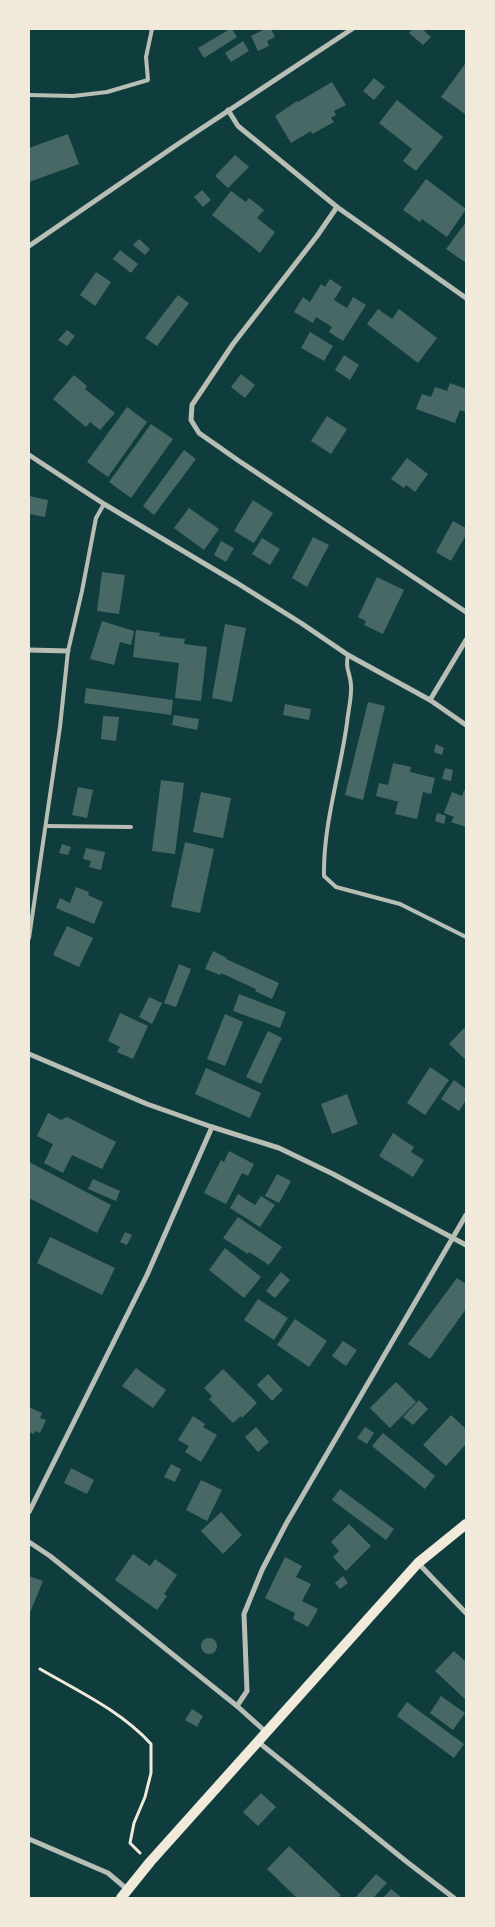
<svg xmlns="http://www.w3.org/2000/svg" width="495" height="1927" viewBox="0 0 495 1927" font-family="'DM Sans',sans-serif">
  <rect width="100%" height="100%" fill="#0f3d3e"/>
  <!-- building -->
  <g fill="#486865">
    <path d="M230 29H232L237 37 204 58 198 48Z"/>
    <path d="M265 29H271L275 37 267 41 269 46 258 51 251 36Z"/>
    <path d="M413 29H422L431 37 423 45 409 33Z"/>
    <path d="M243 41 249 51 231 62 225 53Z"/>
    <path d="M465 64 466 112 465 114 441 97Z"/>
    <path d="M374 78 385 87 374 100 363 91Z"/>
    <path d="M332 82 346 105 334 111 336 115 331 118 334 122 312 134 311 131 291 143 275 116 297 101 298 102Z"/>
    <path d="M397 100 443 137 416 171 403 161 412 149 379 123Z"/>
    <path d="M68 134 79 164 29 182V148Z"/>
    <path d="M235 155 249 167 228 188 215 176Z"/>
    <path d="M426 179 466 209 447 237 422 219 420 222 403 210Z"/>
    <path d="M202 190 211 200 203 207 194 197Z"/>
    <path d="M231 191 246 202 249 198 264 210 257 218 275 232 260 253 212 215Z"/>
    <path d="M466 222V263L446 249Z"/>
    <path d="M139 239 150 249 145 255 133 245Z"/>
    <path d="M120 250 138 264 131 273 113 259Z"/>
    <path d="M96 272 111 282 95 306 80 295Z"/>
    <path d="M330 279 342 287 334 300 347 308 353 297 366 305 343 341 329 332 332 327 316 317 313 323 294 312 303 297 310 302 321 284 325 287Z"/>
    <path d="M178 295 189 303 157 346 145 338Z"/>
    <path d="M378 309 392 319 399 309 437 338 418 363 367 324Z"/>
    <path d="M67 330 75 336 67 346 58 340Z"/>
    <path d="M310 332 333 346 324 361 301 348Z"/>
    <path d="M344 355 359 365 350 380 335 370Z"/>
    <path d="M241 374 255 385 245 398 231 387Z"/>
    <path d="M74 375 87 386 85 389 115 413 100 430 90 422 86 427 53 399Z"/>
    <path d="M450 383 466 389V412L460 410 455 423 416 409 422 394 431 397 435 387 447 391Z"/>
    <path d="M127 407 147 422 108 477 87 462Z"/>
    <path d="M327 416 347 429 331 454 311 441Z"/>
    <path d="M151 424 173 439 131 498 109 482Z"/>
    <path d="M184 450 196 459 154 515 143 506Z"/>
    <path d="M407 458 428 474 415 492 406 485 404 488 391 479Z"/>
    <path d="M29 496 48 500 45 517 29 514Z"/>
    <path d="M253 500 273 513 254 543 234 531Z"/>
    <path d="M189 508 219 529 204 550 174 528Z"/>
    <path d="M453 521 466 528V535L451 561 436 552Z"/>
    <path d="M313 537 329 545 307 587 292 578Z"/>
    <path d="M262 538 280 549 270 565 252 554Z"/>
    <path d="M221 541 234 548 226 562 214 555Z"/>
    <path d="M102 572 125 575 119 614 97 611Z"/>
    <path d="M377 577 404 590 383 634 364 625 366 621 358 617Z"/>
    <path d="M102 621 134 631 131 645 120 642 114 665 90 659Z"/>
    <path d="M225 624 246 628 232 702 212 698Z"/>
    <path d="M136 630 160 633 159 636 185 639 184 644 207 647 201 701 175 698 179 663 133 657Z"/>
    <path d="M86 688 173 700 171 715 84 703Z"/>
    <path d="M368 702 385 706 363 800 345 795Z"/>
    <path d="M285 704 311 709 309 720 283 715Z"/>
    <path d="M174 715 199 719 197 730 172 725Z"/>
    <path d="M103 716 119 717 116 741 101 739Z"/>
    <path d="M436 744 444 748 442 755 434 752Z"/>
    <path d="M393 763 411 767 410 772 435 778 431 794 423 792 417 819 395 814 398 802 404 803 376 796 379 783 388 785Z"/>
    <path d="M445 768 453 770 451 781 442 779Z"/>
    <path d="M161 780 184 783 175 854 152 851Z"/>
    <path d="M78 787 93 790 87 818 72 815Z"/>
    <path d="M464 790 466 791V827L451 822 454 817 444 813 452 792 462 796Z"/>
    <path d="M201 792 231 798 223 838 193 832Z"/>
    <path d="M437 813 446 816 444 824 435 821Z"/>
    <path d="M185 842 214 849 200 913 171 907Z"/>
    <path d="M62 844 71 847 68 855 59 853Z"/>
    <path d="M86 848 105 852 101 870 89 867 91 861 83 859Z"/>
    <path d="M76 887 89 892 88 895 103 902 94 924 56 908 60 898 70 903Z"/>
    <path d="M67 926 93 938 79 967 53 955Z"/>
    <path d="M213 951 227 958 226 959 279 983 272 999 255 991 256 989 221 973 220 975 205 969Z"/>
    <path d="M179 964 191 969 176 1007 164 1003Z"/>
    <path d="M239 994 286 1012 280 1028 233 1011Z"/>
    <path d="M149 997 162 1003 152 1024 139 1017Z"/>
    <path d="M120 1013 148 1026 133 1059 117 1052 120 1047 108 1041Z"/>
    <path d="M225 1014 243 1022 225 1066 207 1059Z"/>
    <path d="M464 1028 466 1030V1060L449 1044Z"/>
    <path d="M268 1031 282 1038 261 1084 246 1077Z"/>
    <path d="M430 1067 449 1080 425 1115 407 1103Z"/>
    <path d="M206 1068 261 1093 250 1118 195 1094Z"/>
    <path d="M454 1080 466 1089V1100L459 1111 441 1099Z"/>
    <path d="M347 1094 358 1124 332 1134 321 1104Z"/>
    <path d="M48 1113 61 1120 67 1117 116 1142 102 1169 72 1155 63 1173 44 1163 53 1144 37 1136Z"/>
    <path d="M393 1133 414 1147 411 1152 424 1160 413 1177 379 1156Z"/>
    <path d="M229 1151 254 1164 248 1176 242 1173 226 1204 204 1193 221 1160 224 1162Z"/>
    <path d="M29 1162 111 1205 97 1233 29 1198Z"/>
    <path d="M277 1174 291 1181 279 1203 265 1196Z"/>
    <path d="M93 1179 120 1191 116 1201 88 1189Z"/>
    <path d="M238 1194 255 1205 261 1196 275 1205 260 1227 230 1208Z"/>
    <path d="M238 1217 282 1247 269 1265 249 1252 248 1254 223 1238Z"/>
    <path d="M125 1232 132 1235 127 1245 120 1242Z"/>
    <path d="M50 1237 115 1268 102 1295 37 1263Z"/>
    <path d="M225 1248 261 1277 244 1298 209 1270Z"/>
    <path d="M281 1272 290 1280 275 1298 266 1291Z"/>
    <path d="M457 1278 466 1284V1309L430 1359 408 1344Z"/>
    <path d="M258 1299 288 1318 274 1340 244 1320Z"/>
    <path d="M295 1319 327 1341 309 1367 277 1345Z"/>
    <path d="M343 1341 357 1350 346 1366 332 1356Z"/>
    <path d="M136 1368 166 1390 153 1408 122 1386Z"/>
    <path d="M223 1369 257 1403 242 1418 241 1416 233 1423 209 1399 212 1396 204 1388Z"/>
    <path d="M268 1374 283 1390 272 1401 257 1385Z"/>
    <path d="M396 1382 416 1402 390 1428 370 1408Z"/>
    <path d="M419 1400 428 1409 413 1425 403 1417Z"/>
    <path d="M29 1407 42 1413 40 1418 46 1420 40 1433 35 1431 34 1434 29 1432Z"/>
    <path d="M451 1415 466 1429V1444L446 1466 423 1445Z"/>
    <path d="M193 1416 205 1424 203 1427 217 1435 201 1462 185 1452 189 1446 178 1440Z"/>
    <path d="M256 1427 269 1442 258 1452 245 1437Z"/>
    <path d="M365 1427 374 1433 367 1444 357 1438Z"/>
    <path d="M383 1433 435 1476 425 1489 372 1446Z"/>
    <path d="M171 1464 181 1469 175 1482 164 1477Z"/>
    <path d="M71 1468 94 1480 87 1494 64 1483Z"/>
    <path d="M201 1480 222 1490 207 1521 186 1510Z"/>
    <path d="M340 1489 394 1529 386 1540 332 1500Z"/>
    <path d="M221 1512 242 1535 223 1554 201 1531Z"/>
    <path d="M349 1524 371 1546 346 1571 333 1557 339 1551 331 1542Z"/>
    <path d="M133 1554 150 1566 155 1559 177 1575 164 1594 167 1596 157 1610 115 1580Z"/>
    <path d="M285 1557 302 1566 296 1577 311 1584 302 1601 318 1609 308 1627 293 1619 295 1613 265 1598Z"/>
    <path d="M29 1576 43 1581 29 1615Z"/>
    <path d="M343 1576 348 1583 340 1589 335 1583Z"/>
    <circle cx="209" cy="1646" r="8"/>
    <path d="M454 1651 466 1662V1700L435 1671Z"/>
    <path d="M441 1696 465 1713 453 1730 430 1713Z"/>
    <path d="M407 1702 464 1744 454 1758 397 1716Z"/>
    <path d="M192 1709 203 1716 197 1727 185 1720Z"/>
    <path d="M261 1793 276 1807 258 1826 243 1812Z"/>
    <path d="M289 1846 341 1895 338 1898H297L267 1869Z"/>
    <path d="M376 1874 387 1883 373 1898H355Z"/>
    <path d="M391 1889 401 1897 400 1898H383Z"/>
  </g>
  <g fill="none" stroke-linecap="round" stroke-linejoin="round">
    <!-- path -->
    <path stroke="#f1e9da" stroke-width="3" d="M40 1669C78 1691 121 1711 151 1744V1773L145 1797 134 1823 130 1843 140 1853"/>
    <!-- service -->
    <g stroke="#b8beb3" stroke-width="4">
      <path d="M29 95 73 96 107 92 148 80 146 57 152 29"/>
      <path d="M348 655C345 670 350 671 351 685 352 697 348 711 347 723 340 774 323 825 324 876L336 887 400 904 466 937"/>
      <path d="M46 826 131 827"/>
      <path d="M29 938 60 727 68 651 82 591 96 518 104 504"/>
    </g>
    <!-- minor -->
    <g stroke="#b8beb3" stroke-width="5">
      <path d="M228 110 238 126 337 207 466 298"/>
      <path d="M337 207 317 236 233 344 192 405 191 420 199 433 239 461 466 612"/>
      <path d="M29 246 178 144 352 29"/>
      <path d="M29 455 104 504 237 583 301 623 348 655 430 700 466 725"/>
      <path d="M29 650 68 651"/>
      <path d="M430 700 466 640"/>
      <path d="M29 1054 147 1104 212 1127 279 1148 333 1174 466 1245"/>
      <path d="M29 1512 147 1275 212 1127"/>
      <path d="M29 1542 50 1556 237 1706"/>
      <path d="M418 1563 466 1613"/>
      <path d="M266 1732 237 1706 247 1691 244 1614 262 1570 286 1524 466 1215"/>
      <path d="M257 1741 407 1862 454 1898"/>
      <path d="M29 1839 108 1873 128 1890"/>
    </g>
    <!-- secondary -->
    <path stroke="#f1e9da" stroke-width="10" d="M121 1898 150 1862 418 1563 466 1524"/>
  </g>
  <!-- border -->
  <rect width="495" height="1927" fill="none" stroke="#f1e9da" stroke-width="60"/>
</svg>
